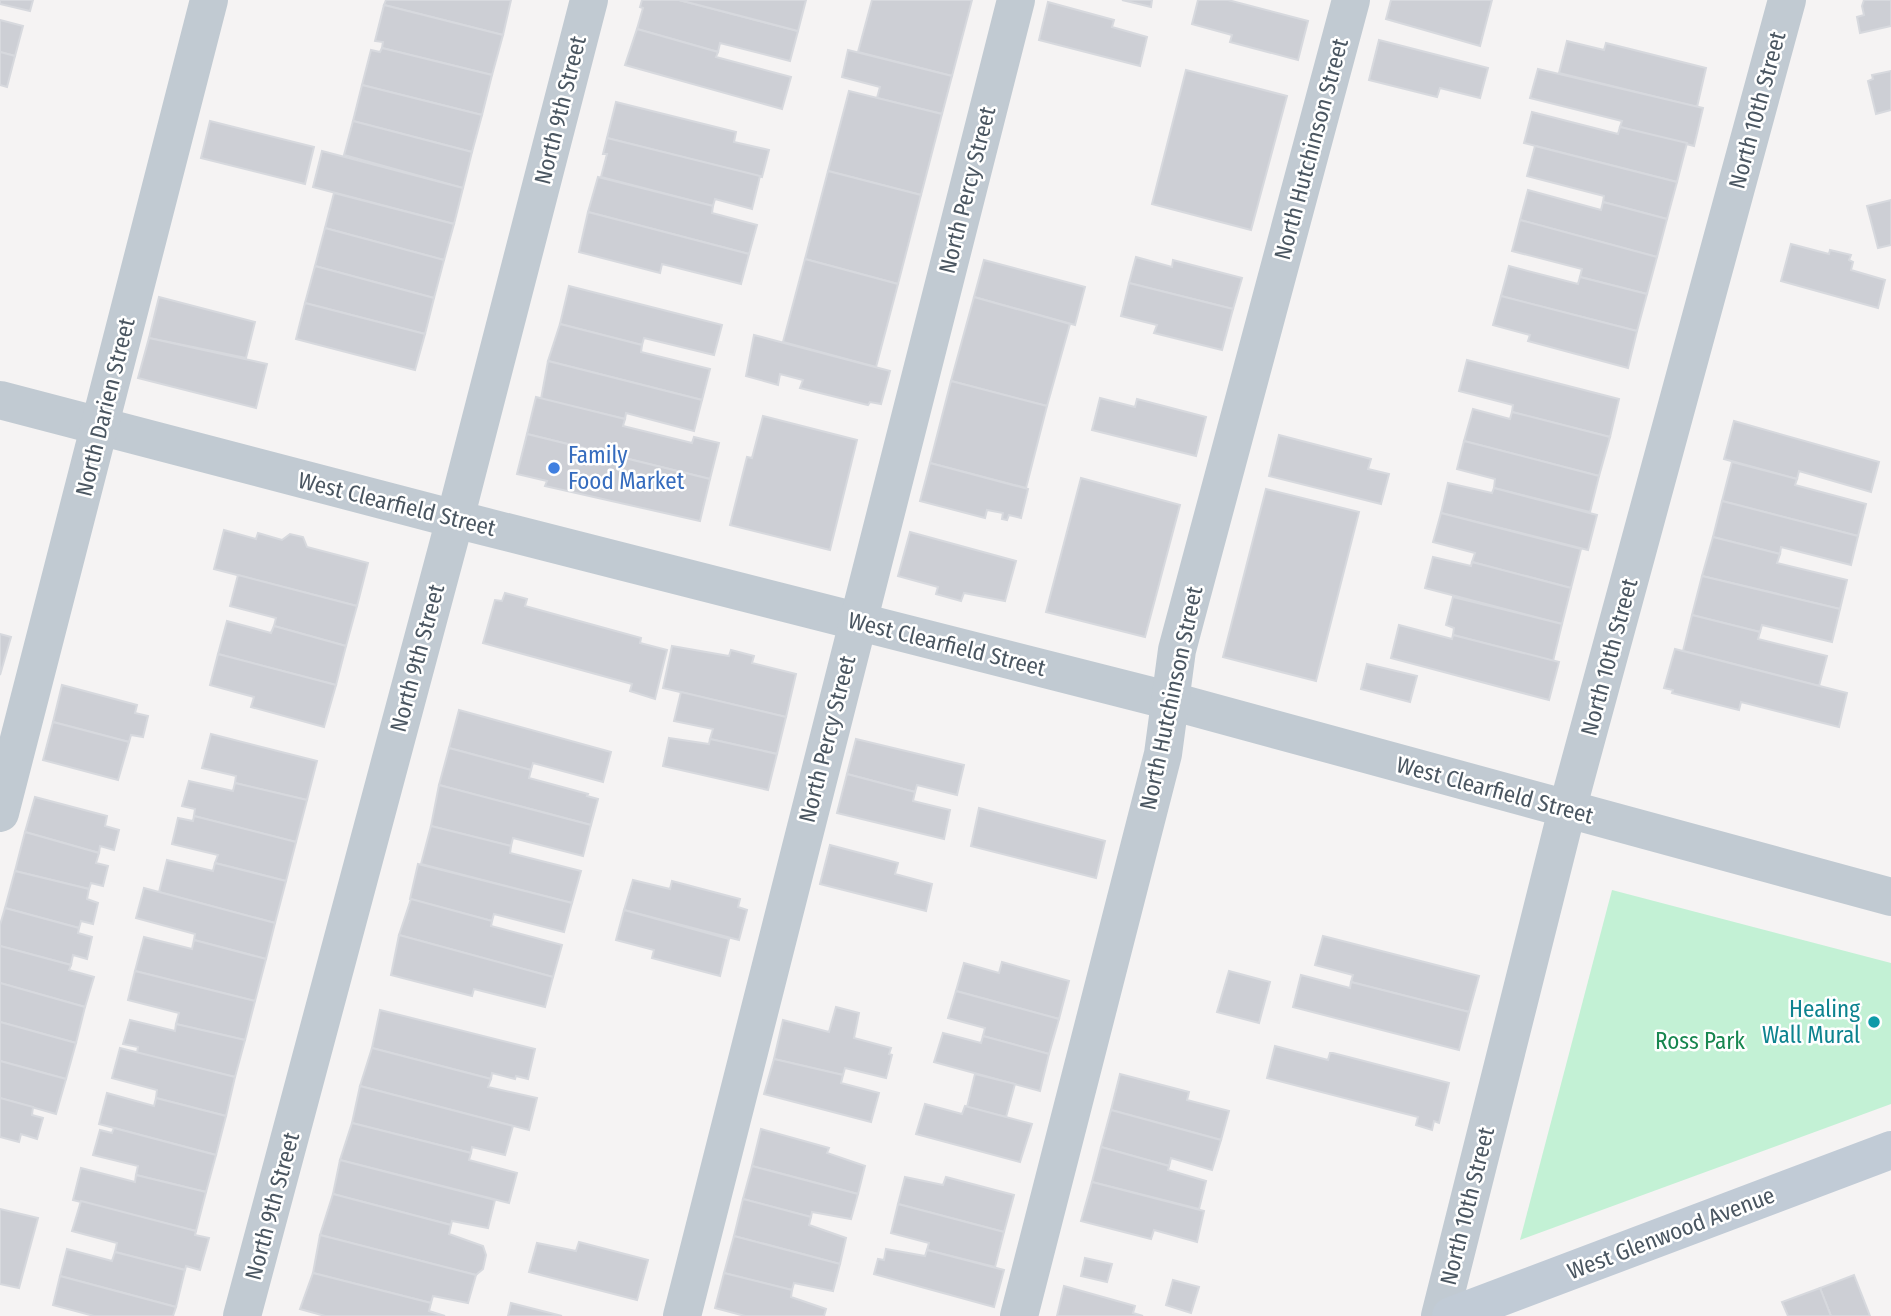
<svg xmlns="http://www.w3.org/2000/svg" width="1891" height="1316" viewBox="0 0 1891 1316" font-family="'Fira Sans Condensed',sans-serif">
  <rect width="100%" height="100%" fill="#f5f3f3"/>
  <!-- green -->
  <path fill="#c3f1d5" d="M1612 890 1891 963V1104L1520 1240Z"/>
  <!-- building -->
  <g fill="#cdcfd5" stroke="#d7d9de" stroke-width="2">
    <path d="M0 0H33L30 11 0 4Z"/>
    <path d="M386 0H511L503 35 384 5Z"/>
    <path d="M642 0H679L798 31 790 61 720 43 718 52 637 29 643 8 640 7Z"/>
    <path d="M679 0H806L798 31Z"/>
    <path d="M872 0H972L952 76 858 52Z"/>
    <path d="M1122 0H1152L1151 7Z"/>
    <path d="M1198 0H1228L1308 21 1298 60 1230 42 1232 35 1192 24Z"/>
    <path d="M1391 0H1492L1480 46 1386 19Z"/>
    <path d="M1864 0H1891V26L1860 33 1857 17 1864 15 1862 6Z"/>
    <path d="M1048 2 1114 20 1112 27 1147 37 1140 66 1039 40Z"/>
    <path d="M384 5 503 35 492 75 382 48 383 42 375 41Z"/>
    <path d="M0 20 23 26 15 56 0 52Z"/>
    <path d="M637 29 718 52 716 57 791 77 782 109 625 65Z"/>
    <path d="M1379 40 1488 68 1480 98 1440 88 1437 97 1369 80Z"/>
    <path d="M1567 41 1604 50 1606 43 1706 68 1697 107 1559 73Z"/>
    <path d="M382 48 492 75 482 115 362 85 371 50 380 52Z"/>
    <path d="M848 50 952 76 942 114 877 98 880 87 842 77Z"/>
    <path d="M0 52 15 56 7 87 0 85Z"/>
    <path d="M1538 69 1703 108 1694 146 1620 127 1622 121 1530 98Z"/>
    <path d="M1186 70 1287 96 1251 230 1152 204Z"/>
    <path d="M1891 71V110L1876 114 1868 81 1873 79 1872 75Z"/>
    <path d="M362 85 482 115 472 152 353 121Z"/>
    <path d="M849 91 942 114 921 195 828 171Z"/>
    <path d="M616 102 736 132 734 142 769 150 762 177 607 138Z"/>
    <path d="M1532 112 1618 134 1620 127 1687 143 1677 182 1524 143Z"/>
    <path d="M210 121 314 147 305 184 201 158Z"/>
    <path d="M353 121 472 152 463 188 344 155Z"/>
    <path d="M607 138 760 176 752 209 715 199 713 206 601 177 607 154H603Z"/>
    <path d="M1535 146 1677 182 1667 219 1603 202 1604 196 1527 176Z"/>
    <path d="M322 151 463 188 454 224 313 187Z"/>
    <path d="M828 171 921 195 898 284 805 259Z"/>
    <path d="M598 177 713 206 712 213 757 225 749 254 588 212Z"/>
    <path d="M1528 190 1601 210 1603 202 1667 219 1657 257 1520 220Z"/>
    <path d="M334 193 454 224 444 260 325 228Z"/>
    <path d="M1891 200V245L1878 248 1867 206Z"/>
    <path d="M588 212 749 254 741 284 662 264 660 273 579 252Z"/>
    <path d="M1520 220 1657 257 1647 294 1580 277 1582 269 1512 251Z"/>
    <path d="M325 228 444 260 434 298 315 266Z"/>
    <path d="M1791 244 1829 254 1830 250 1851 255 1849 260 1853 262 1851 270 1885 280 1878 308 1781 281Z"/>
    <path d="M1136 257 1172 267 1173 260 1242 278 1233 309 1129 283Z"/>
    <path d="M805 259 898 284 876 367 783 342Z"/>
    <path d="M984 260 1085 287 1075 325 974 297Z"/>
    <path d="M315 266 434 298 425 334 305 303Z"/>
    <path d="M1509 266 1578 284 1580 277 1647 294 1637 331 1501 296Z"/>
    <path d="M1129 283 1233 309 1222 350 1154 333 1157 325 1121 316Z"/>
    <path d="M569 286 722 325 714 355 644 338 642 345 560 324Z"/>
    <path d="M1501 296 1637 331 1628 368 1528 341 1530 335 1493 325Z"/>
    <path d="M159 297 255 322 246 358 149 338Z"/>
    <path d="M974 297 1070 324 1047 406 951 381Z"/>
    <path d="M305 303 425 334 415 370 296 339Z"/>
    <path d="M560 324 642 345 641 352 710 369 702 400 548 361Z"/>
    <path d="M754 335 890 371 881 404 870 402 868 405 800 388 803 380 780 374 778 385 746 376Z"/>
    <path d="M149 338 267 364 256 408 138 378Z"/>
    <path d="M1467 360 1619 399 1610 437 1512 412 1513 405 1459 391Z"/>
    <path d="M548 361 702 400 694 431 626 413 625 419 541 399Z"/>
    <path d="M951 381 1047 406 1026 488 930 463Z"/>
    <path d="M536 397 625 419 623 426 692 443 694 437 719 443 710 479 527 434Z"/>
    <path d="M1100 398 1135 407 1137 399 1206 417 1196 456 1092 430Z"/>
    <path d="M1473 409 1510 419 1512 412 1610 437 1599 476 1464 441Z"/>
    <path d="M763 416 857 440 830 550 730 525 747 457 752 458Z"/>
    <path d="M1734 421 1879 462 1871 492 1799 471 1797 479 1724 459Z"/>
    <path d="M527 434 710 479 700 521 545 486 547 481 517 474Z"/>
    <path d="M1279 435 1371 459 1368 469 1389 474 1381 504 1269 476Z"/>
    <path d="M1464 441 1599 476 1590 512 1494 488 1495 479 1457 469Z"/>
    <path d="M1732 462 1797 479 1795 485 1866 504 1858 536 1722 501Z"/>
    <path d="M930 463 1028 489 1021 518 1009 515 1007 520 1002 519 1003 513 987 510 985 518 920 501Z"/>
    <path d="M1081 478 1180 505 1145 637 1046 612Z"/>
    <path d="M1448 483 1492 493 1494 488 1597 515 1588 550 1441 513Z"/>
    <path d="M1266 489 1359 512 1316 681 1223 657Z"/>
    <path d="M1722 501 1858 536 1851 565 1781 547 1780 554 1713 537Z"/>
    <path d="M1441 513 1581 549 1571 588 1472 562 1475 553 1433 542Z"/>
    <path d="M224 530 256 539 258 533 282 540 290 534 303 537 307 547 368 563 357 606 214 569Z"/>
    <path d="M910 532 1016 561 1005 601 964 593 961 601 936 594 938 587 898 576Z"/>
    <path d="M1713 537 1780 554 1777 563 1847 580 1840 609 1702 576Z"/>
    <path d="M1433 557 1471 566 1472 562 1571 588 1562 624 1425 588Z"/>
    <path d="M238 575 357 606 346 646 274 626 276 618 230 606Z"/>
    <path d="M1702 576 1840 609 1832 642 1762 625 1760 632 1692 615Z"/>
    <path d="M505 593 527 599 525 606 641 638 640 643 667 650 655 699 630 691 632 684 483 643 495 600 502 601Z"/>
    <path d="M1453 597 1562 624 1553 661 1453 635 1454 628 1446 625Z"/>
    <path d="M1692 615 1760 632 1758 639 1827 656 1819 686 1683 651Z"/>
    <path d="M227 621 271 633 274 626 346 646 336 685 218 654Z"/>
    <path d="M1399 625 1452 639 1453 635 1559 662 1549 700 1391 658Z"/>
    <path d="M0 634 11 637 0 675Z"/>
    <path d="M672 646 729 656 731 650 754 656 752 663 796 674 786 717 663 688Z"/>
    <path d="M1675 649 1847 693 1839 727 1741 702 1739 710 1672 693 1673 690 1664 688Z"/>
    <path d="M218 654 336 685 324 727 251 707 254 697 210 685Z"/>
    <path d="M1367 664 1417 676 1410 702 1361 689Z"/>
    <path d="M62 685 137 705 135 713 148 716 143 737 131 735 129 742 53 722Z"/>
    <path d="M681 692 786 717 777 754 710 739 713 729 674 721Z"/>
    <path d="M459 710 611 752 603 782 533 763 531 770 449 748Z"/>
    <path d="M53 722 129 742 118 780 43 760Z"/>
    <path d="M211 734 317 761 307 800 235 783 236 776 202 768Z"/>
    <path d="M669 738 709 744 710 739 777 754 768 790 663 766Z"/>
    <path d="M856 739 964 765 957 795 917 785 915 792 847 774Z"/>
    <path d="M449 748 531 770 529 778 588 794 587 796 598 799 591 825 439 785Z"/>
    <path d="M847 774 915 792 913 801 950 810 944 839 837 813Z"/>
    <path d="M189 781 233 791 235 783 307 800 296 842 194 816 195 809 182 806Z"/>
    <path d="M439 785 591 825 583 856 513 838 511 846 431 826Z"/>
    <path d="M35 797 107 816 105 826 119 830 114 850 100 846 99 853 25 832Z"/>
    <path d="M979 808 1105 841 1096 878 971 846Z"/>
    <path d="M194 816 296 842 286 881 215 863 218 855 172 844 178 818 193 821Z"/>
    <path d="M431 826 511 846 510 853 581 871 572 903 421 864Z"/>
    <path d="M25 832 99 853 96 863 108 866 103 886 91 883 89 889 15 871Z"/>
    <path d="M830 845 898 863 895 874 932 884 926 911 820 884Z"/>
    <path d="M167 860 213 871 215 863 286 881 275 923 159 892Z"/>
    <path d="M418 864 572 903 564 932 494 914 492 921 410 899Z"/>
    <path d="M15 871 89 889 87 899 98 903 93 924 81 921 79 928 5 908Z"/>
    <path d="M633 880 670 889 672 881 740 899 738 907 747 910 739 940 624 910Z"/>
    <path d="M144 888 275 923 266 959 194 940 195 934 136 918Z"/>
    <path d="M411 899 492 921 491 926 562 945 553 977 399 935Z"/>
    <path d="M5 908 79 928 78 933 92 937 87 959 73 955 71 965 0 946V925Z"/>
    <path d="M624 910 729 939 720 976 652 958 654 950 616 940Z"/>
    <path d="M399 935 553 977 545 1007 474 989 472 996 391 975Z"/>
    <path d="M1323 936 1479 976 1469 1012 1351 982 1353 975 1315 965Z"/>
    <path d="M144 937 192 949 194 940 266 959 255 1001 135 971Z"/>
    <path d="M0 946 71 965 69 970 94 977 85 1007 0 983Z"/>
    <path d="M1002 962 1069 981 1059 1019 956 991 964 963 999 973Z"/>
    <path d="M135 971 255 1001 245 1040 176 1024 179 1013 128 1000Z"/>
    <path d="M1229 971 1270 982 1259 1023 1217 1012Z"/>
    <path d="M1301 975 1350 988 1351 982 1469 1012 1459 1050 1293 1007Z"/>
    <path d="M0 983 85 1007 76 1043 0 1022Z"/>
    <path d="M956 991 1059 1019 1049 1054 983 1036 985 1028 948 1018Z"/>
    <path d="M836 1007 859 1013 854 1038 891 1048 889 1054 892 1055 886 1078 845 1068 843 1075 774 1059 783 1020 829 1032Z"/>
    <path d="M380 1010 535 1049 528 1079 516 1076 515 1079 492 1073 491 1079 372 1048Z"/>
    <path d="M130 1020 175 1031 176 1024 245 1040 235 1077 137 1053 138 1047 123 1044Z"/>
    <path d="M0 1022 76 1043 66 1079 0 1061Z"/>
    <path d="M943 1033 981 1043 983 1036 1049 1054 1040 1091 934 1062Z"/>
    <path d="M1275 1046 1328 1060 1330 1053H1333L1449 1083 1439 1123 1434 1121 1432 1130 1416 1125 1418 1117 1267 1078Z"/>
    <path d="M120 1048 235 1077 226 1116 156 1098 157 1090 112 1078Z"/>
    <path d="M372 1048 491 1079 488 1087 537 1098 529 1130 360 1086Z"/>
    <path d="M774 1059 843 1075 841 1083 879 1093 871 1122 764 1094Z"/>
    <path d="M0 1061 66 1079 56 1114 0 1098Z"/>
    <path d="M975 1074 1015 1084 1006 1117 967 1107Z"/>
    <path d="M1120 1074 1189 1092 1187 1100 1229 1111 1221 1140 1111 1110Z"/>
    <path d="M360 1086 513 1126 505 1155 472 1147 471 1153 352 1123Z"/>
    <path d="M107 1093 154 1106 156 1098 226 1116 216 1155 99 1124Z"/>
    <path d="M0 1098 33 1107 32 1115 43 1118 37 1139 21 1134 19 1142 0 1137Z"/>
    <path d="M925 1104 962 1114 965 1106 1032 1124 1020 1162 916 1134Z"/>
    <path d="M1111 1110 1221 1140 1212 1170 1171 1158 1169 1166 1101 1147Z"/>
    <path d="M352 1123 471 1153 469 1160 517 1173 509 1203 340 1160Z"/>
    <path d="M114 1128 216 1155 206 1192 136 1175 138 1166 93 1155 100 1130 112 1133Z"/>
    <path d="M761 1129 829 1148 827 1153 865 1166 858 1194 752 1166Z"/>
    <path d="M1101 1147 1169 1166 1168 1170 1206 1181 1199 1209 1092 1182Z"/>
    <path d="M340 1160 495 1200 488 1228 452 1221 451 1225 333 1194Z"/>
    <path d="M752 1166 858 1194 851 1219 812 1212 811 1217 743 1199Z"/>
    <path d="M81 1168 135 1182 136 1175 206 1192 196 1231 73 1200Z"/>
    <path d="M905 1177 943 1185 946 1177 1014 1195 1004 1232 898 1204Z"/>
    <path d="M1092 1182 1204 1211 1197 1242 1154 1230 1151 1239 1081 1221Z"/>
    <path d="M333 1194 451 1225 449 1234 483 1246 486 1255 483 1269 476 1275 320 1235Z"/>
    <path d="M743 1199 811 1217 809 1225 846 1238 840 1264 734 1236Z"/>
    <path d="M81 1201 196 1231 195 1235 209 1238 200 1270 186 1266 185 1270 115 1252 117 1243 72 1231Z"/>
    <path d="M898 1204 1004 1232 995 1267 927 1250 929 1243 891 1233Z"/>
    <path d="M0 1209 38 1218 19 1288 0 1284Z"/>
    <path d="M320 1235 476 1275 468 1303 433 1296 431 1303 313 1273Z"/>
    <path d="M734 1236 840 1264 833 1291 794 1283 792 1290 724 1273Z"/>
    <path d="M579 1242 648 1260 637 1300 529 1272 537 1243 576 1251Z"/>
    <path d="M67 1249 112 1261 115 1252 185 1270 176 1307 60 1276Z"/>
    <path d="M886 1249 925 1256 927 1250 1004 1270 994 1307 874 1274 878 1259 884 1260Z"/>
    <path d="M1085 1258 1112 1264 1107 1282 1081 1276Z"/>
    <path d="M313 1273 431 1303 429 1311 445 1316H325L300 1309Z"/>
    <path d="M724 1273 792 1290 791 1297 826 1309 824 1316H745L715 1308Z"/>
    <path d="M1854 1275 1870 1316H1831L1820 1288Z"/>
    <path d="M60 1276 176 1307 173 1316H94L53 1305Z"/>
    <path d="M1173 1280 1199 1287 1191 1313 1166 1305Z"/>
    <path d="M1064 1286 1135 1306 1133 1313 1143 1316H1057Z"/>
    <path d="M1820 1288 1831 1316H1788L1782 1302Z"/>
    <path d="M511 1303 562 1316H508Z"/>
  </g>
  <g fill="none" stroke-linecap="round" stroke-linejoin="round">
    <!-- minor -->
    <g stroke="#c1cad2" stroke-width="38">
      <path d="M0 400 455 519 1171 701 1891 897"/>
      <path d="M0 813 209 0"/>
      <path d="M242 1316 455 519 589 0"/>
      <path d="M682 1316 1016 0"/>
      <path d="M1019 1316 1163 754 1177 650 1351 0"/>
      <path d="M1440 1316 1567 810 1787 0"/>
    </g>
    <!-- secondary -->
    <path stroke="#c1cbd6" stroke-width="38" d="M1451 1316 1891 1150"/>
  </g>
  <!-- markers -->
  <circle fill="#3f7fe0" stroke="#fff" stroke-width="2.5" cx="554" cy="468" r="7"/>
  <circle fill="#0f9aa8" stroke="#fff" stroke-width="2.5" cx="1874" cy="1022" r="7"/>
  <g text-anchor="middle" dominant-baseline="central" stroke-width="5" stroke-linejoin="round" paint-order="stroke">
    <!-- street labels -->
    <g font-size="23" fill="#4a5661" stroke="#fff">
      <text transform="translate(560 110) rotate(-76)">North 9th Street</text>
      <text transform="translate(1757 110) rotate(-75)">North 10th Street</text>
      <text transform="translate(1311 149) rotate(-75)">North Hutchinson Street</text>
      <text transform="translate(967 190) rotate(-76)">North Percy Street</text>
      <text transform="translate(105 407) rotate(-76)">North Darien Street</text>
      <text transform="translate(397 504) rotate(14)">West Clearfield Street</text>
      <text transform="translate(947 644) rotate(14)">West Clearfield Street</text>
      <text transform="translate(1609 657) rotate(-75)">North 10th Street</text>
      <text transform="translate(417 658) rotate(-75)">North 9th Street</text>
      <text transform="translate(1171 698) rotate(-78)">North Hutchinson Street</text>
      <text transform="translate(827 739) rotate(-76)">North Percy Street</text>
      <text transform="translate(1495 790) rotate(15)">West Clearfield Street</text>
      <text transform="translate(272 1206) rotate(-75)">North 9th Street</text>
      <text transform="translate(1467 1206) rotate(-76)">North 10th Street</text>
      <text transform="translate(1671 1233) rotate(-21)">West Glenwood Avenue</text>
    </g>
    <!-- shop labels -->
    <g font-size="23" fill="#366cbe" stroke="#fff" text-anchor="start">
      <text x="568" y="455">Family<tspan x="568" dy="26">Food Market</tspan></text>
    </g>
    <!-- culture labels -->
    <g font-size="23" fill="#0d838f" stroke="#fff" text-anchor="end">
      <text x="1860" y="1009">Healing<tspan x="1860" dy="26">Wall Mural</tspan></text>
    </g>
    <!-- park labels -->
    <g font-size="23" fill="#17864f" stroke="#fff">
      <text x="1700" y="1041">Ross Park</text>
    </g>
  </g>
</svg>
